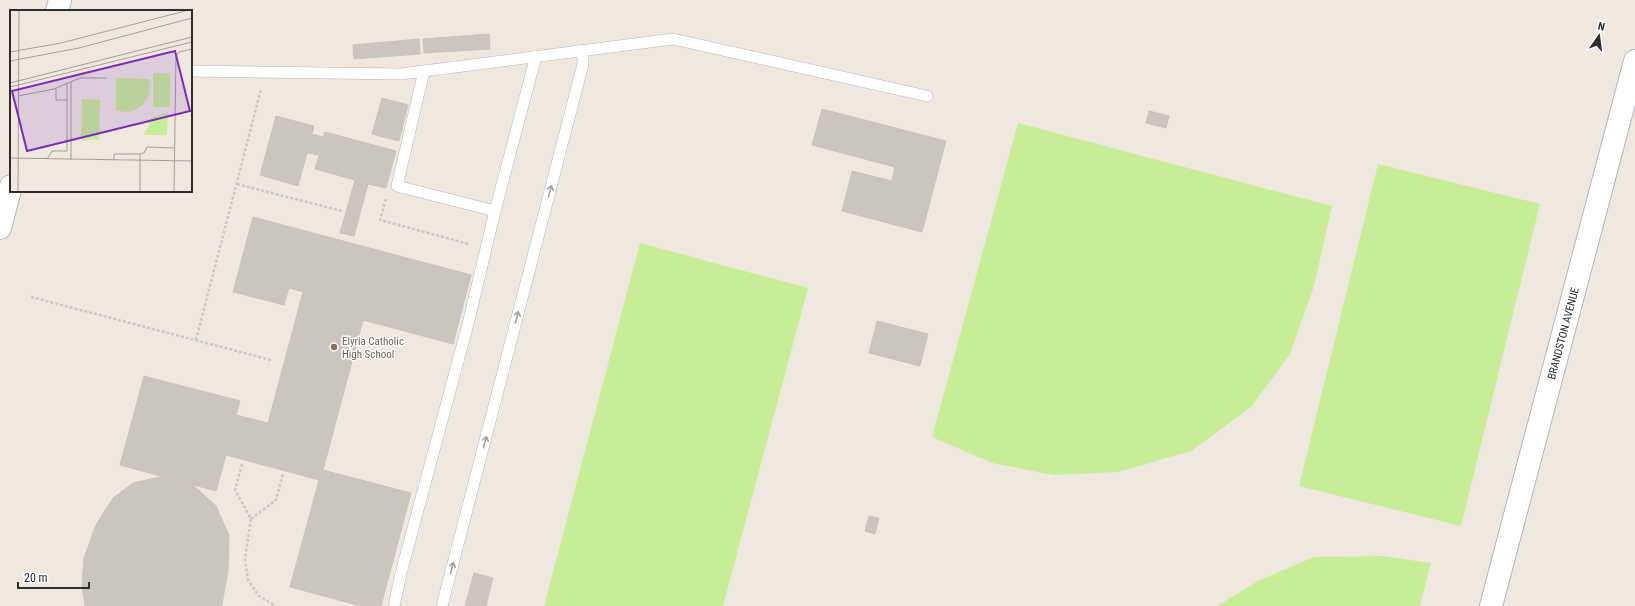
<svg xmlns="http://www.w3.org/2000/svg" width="1635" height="606" viewBox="0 0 1635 606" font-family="'Roboto Condensed',sans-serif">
  <rect width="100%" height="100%" fill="#efe8df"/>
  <!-- pitch -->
  <g fill="#c7ee96">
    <path d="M1018 123 1332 206 1314 286 1290 354 1251 407 1191 451 1118 472 1054 475 992 463 932 437Z"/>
    <path d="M1378 164 1540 204 1461 526 1299 486Z"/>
    <path d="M640 243 808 288 723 606H544Z"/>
    <path d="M1382 556 1431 563 1420 606H1217L1258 581 1314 557Z"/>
  </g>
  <!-- building -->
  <g fill="#cac5be" stroke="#cac4b8">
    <path d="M489 34 490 49 424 53 423 39Z"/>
    <path d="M419 39 420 54 354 59 353 45Z"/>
    <path d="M382 98 408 105 399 141 372 134Z"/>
    <path d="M822 109 946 141 922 232 842 211 852 171 892 181 895 167 812 145Z"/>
    <path d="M1149 111 1169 116 1166 128 1146 123Z"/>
    <path d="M276 116 314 126 312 134 323 137 325 132 396 151 386 188 368 184 354 236 340 233 355 180 315 169 319 155 307 153 298 186 260 175Z"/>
    <path d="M253 217 471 275 453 344 363 320 323 470 411 493 381 606H361L290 587 319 480 226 455 216 491 120 465 144 376 240 401 236 415 268 423 303 292 289 288 284 305 233 292Z"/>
    <path d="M877 321 928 334 920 366 869 353Z"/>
    <path d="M160 477 192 484 216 506 229 535 228 571 222 604 221 606H85L82 586 84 558 96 525 113 498 133 483Z"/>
    <path d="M869 516 879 518 875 534 865 531Z"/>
    <path d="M474 573 493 578 486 606H465Z"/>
  </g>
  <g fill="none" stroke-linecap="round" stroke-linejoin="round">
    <!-- lane casing -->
    <g stroke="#b3b5c1" stroke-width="12">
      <g id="lane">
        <path d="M191 71 401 74 673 39 927 96"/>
        <path d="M424 71 397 186 495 211 536 56"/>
        <path d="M394 606 401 573 468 324 495 211"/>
        <path d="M442 606 583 64V58L580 50"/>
      </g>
    </g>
    <!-- street casing -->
    <g stroke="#b3b5c1" stroke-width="24">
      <g id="street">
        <path id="s1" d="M1491 606 1635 61"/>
      </g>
    </g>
    <!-- secondary casing -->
    <g stroke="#b3b5c1" stroke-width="24">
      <g id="secondary">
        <path d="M57 11 60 0"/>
        <path d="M0 228 11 186"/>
      </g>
    </g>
    <!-- path -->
    <g stroke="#c8c8c8" stroke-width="2.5" stroke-dasharray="3 2" stroke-linecap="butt">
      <path d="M237 184 342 211"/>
      <path d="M386 199 380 220 469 244"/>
      <path d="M31 297 271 360"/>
      <path d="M196 340 261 89"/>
      <path d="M242 464 235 490 251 519 276 500 283 474"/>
      <path d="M251 519 245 559 248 580 259 596 276 606"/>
    </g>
    <!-- lane -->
    <use href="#lane" stroke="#fff" stroke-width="11"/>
    <!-- street -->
    <use href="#street" stroke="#fff" stroke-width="22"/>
    <!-- secondary -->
    <use href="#secondary" stroke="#fff" stroke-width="22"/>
  </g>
  <!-- one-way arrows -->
  <defs><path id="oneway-shaft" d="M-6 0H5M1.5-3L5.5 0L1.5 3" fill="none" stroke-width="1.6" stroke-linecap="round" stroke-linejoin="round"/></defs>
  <g stroke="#a0a0a0">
    <use href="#oneway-shaft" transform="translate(550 191) rotate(-75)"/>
    <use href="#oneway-shaft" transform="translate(517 317) rotate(-75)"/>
    <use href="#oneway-shaft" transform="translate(485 442) rotate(-75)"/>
    <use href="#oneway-shaft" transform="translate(452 568) rotate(-75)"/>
  </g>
  <!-- markers -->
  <circle fill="#8d6e63" stroke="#fff" stroke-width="1.5" cx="334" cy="347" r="4"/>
  <g text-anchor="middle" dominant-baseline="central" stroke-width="3" stroke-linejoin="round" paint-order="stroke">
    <!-- street labels -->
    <g font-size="11" fill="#2d2d2d" stroke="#fff">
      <text stroke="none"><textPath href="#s1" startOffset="282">BRANDSTON AVENUE</textPath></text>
    </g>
    <!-- education labels -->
    <g font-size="11" fill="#785e54" stroke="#fff" text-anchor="start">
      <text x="342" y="341">Elyria Catholic<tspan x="342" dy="13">High School</tspan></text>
    </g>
  </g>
  <!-- overview -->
  <g transform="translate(10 10)">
    <rect width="182" height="182" fill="#efe8df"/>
    <path d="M143 63H160V97H143ZM106 68 140 69 139 84 132 96 119 102 106 101ZM72 89 90 90 89 130H71ZM158 102 157 125H134L142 108Z" fill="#c7ee96"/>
    <path fill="none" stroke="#a19d98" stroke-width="1" d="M0 42 51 33 179 0M0 51 69 38 182 8M0 73 182 27M0 77 182 32M46 78V90H57V73M8 86 44 79 70 68H97M57 90V141M130 144 134 143 137 137 165 138M0 148 182 151M37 149 42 141H57M61 150V72M104 150V144H130V182M8 182 9 0M164 182 166 46 169 42 182 39"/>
    <path fill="#7b2cbf" fill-opacity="0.15" stroke="#7b2cbf" stroke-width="2" d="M165 41 180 101 17 141 2 81Z"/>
    <rect width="182" height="182" fill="none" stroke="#2d2d2d" stroke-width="2"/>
  </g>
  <!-- north arrow -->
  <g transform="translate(1599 36) rotate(14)" stroke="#ffffff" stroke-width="3" paint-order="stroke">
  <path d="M0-3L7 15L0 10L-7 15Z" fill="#2d2d2d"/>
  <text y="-6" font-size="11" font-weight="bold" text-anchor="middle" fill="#2d2d2d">N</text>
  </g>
  <!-- scale -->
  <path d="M18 582v6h71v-6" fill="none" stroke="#2d2d2d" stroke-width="2"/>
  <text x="24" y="582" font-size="12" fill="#2d2d2d" stroke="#ffffff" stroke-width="3" paint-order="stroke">20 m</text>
</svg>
